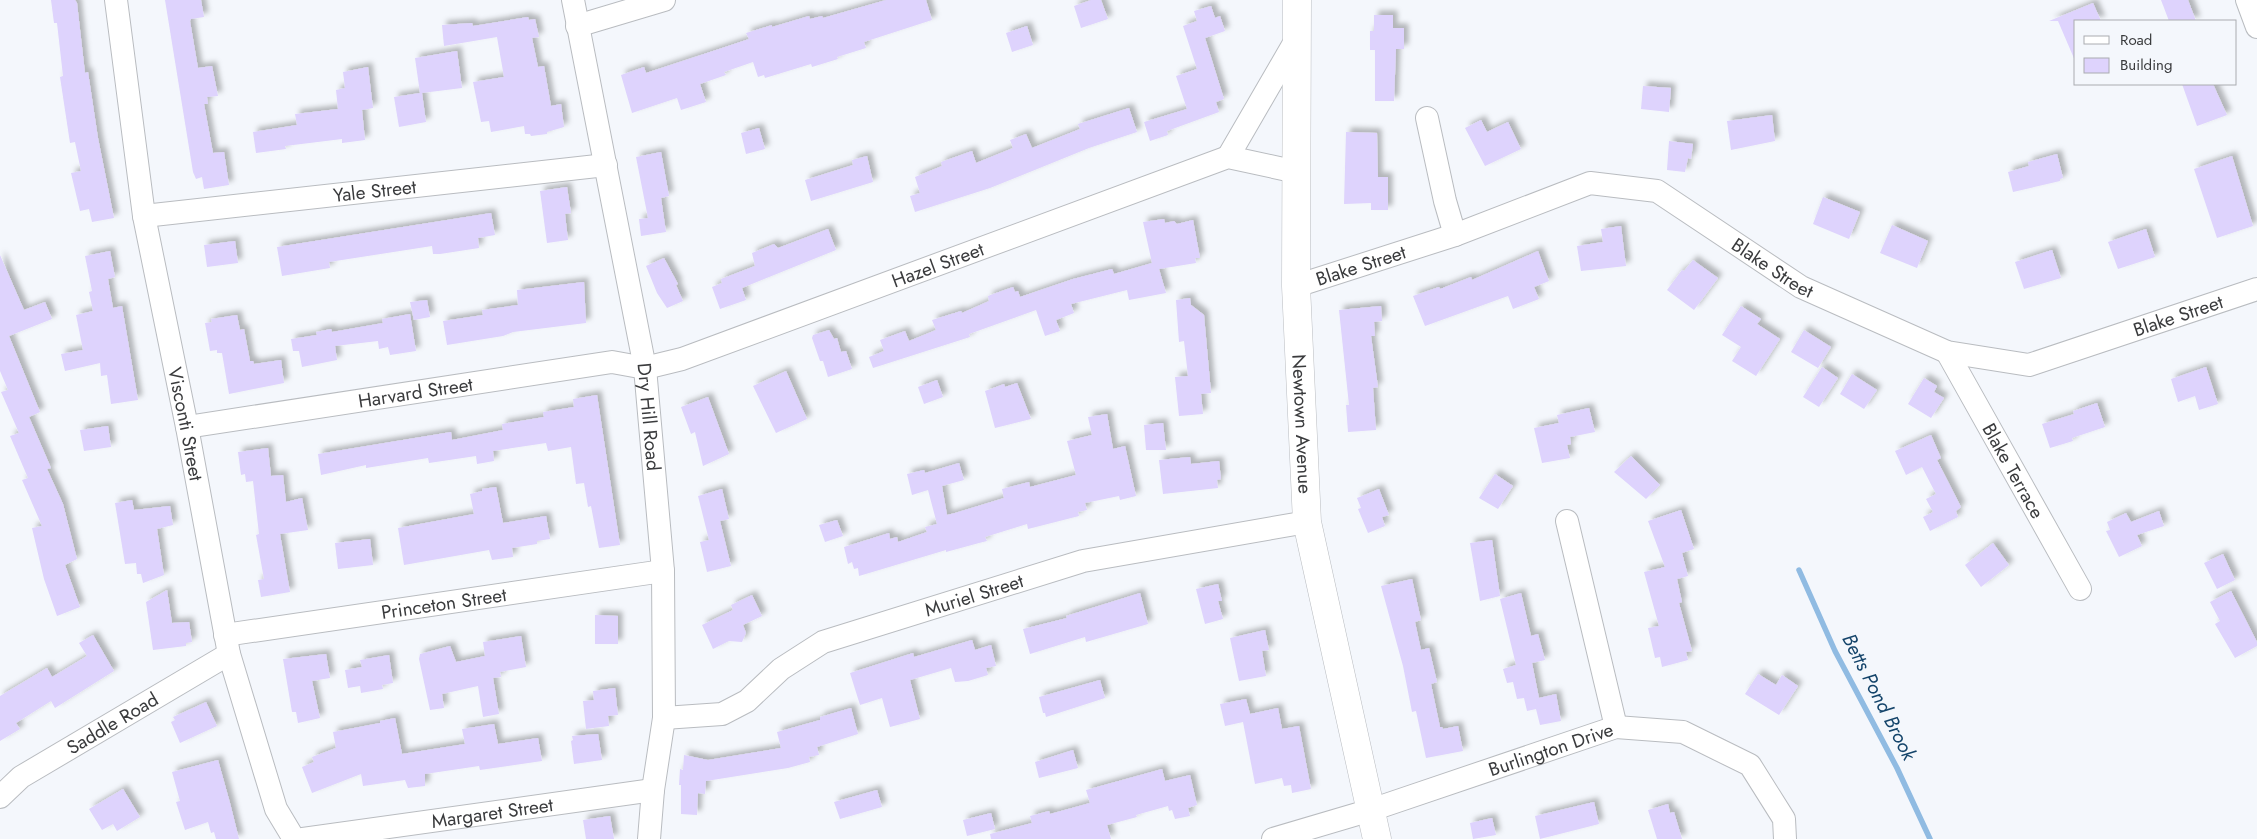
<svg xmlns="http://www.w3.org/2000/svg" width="2257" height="839" viewBox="0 0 2257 839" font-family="Jost,sans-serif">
  <defs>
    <filter id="shadow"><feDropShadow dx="4.5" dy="-4.5" stdDeviation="2.5" flood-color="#0004"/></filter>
  </defs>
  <rect width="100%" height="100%" fill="#f4f7fc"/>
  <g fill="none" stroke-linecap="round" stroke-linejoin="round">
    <!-- stream -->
    <path stroke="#90bbe2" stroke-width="5.5" d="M1799 570 1835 651 1897 768 1930 839"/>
  </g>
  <!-- building -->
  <g fill="#ded3fd" filter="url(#shadow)">
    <path d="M51 0H75L77 3 85 73 88 72 98 138 114 218 92 222 89 209 80 211 71 173 81 171 75 142 70 143 60 77 63 76 57 23H54Z"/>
    <path d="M165 0H201L204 17 191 19 190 21 198 68 212 66 218 96 207 97 208 104H204L213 153 224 152 229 185 204 189 202 177 196 179 193 172Z"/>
    <path d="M886 0H926L932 20 864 42 866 48 837 57 838 59 812 67 811 64 765 78 764 75 758 77 753 62 724 72 726 75 700 84 706 102 681 110 677 98 632 113 621 75 644 67 646 73 716 50 749 39 746 33 772 25V27L809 16 810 19 822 16 823 18Z"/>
    <path d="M1091 0H1101L1108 19 1081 28 1074 6Z"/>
    <path d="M2161 0H2188L2196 21H2169Z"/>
    <path d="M2093 3 2101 21H2076V63L2058 21H2049Z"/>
    <path d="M1211 6 1215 18 1220 16 1225 31 1205 38 1224 99 1216 102 1219 112 1167 131 1168 135 1150 141 1144 122 1187 109 1176 76 1197 69 1183 26 1197 21 1194 11Z"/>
    <path d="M1374 15H1393V28H1404V49H1396L1394 101H1375V50H1370V31H1374Z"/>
    <path d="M528 17 529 20 535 19 539 37 532 38 538 67 544 66 551 106 561 104 564 127 547 132V134L531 136 530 134H525L524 126 491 132 489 121 481 122 473 82 504 77 497 37 444 46 442 25 472 23 473 26Z"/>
    <path d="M1027 26 1033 45 1012 52 1006 33Z"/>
    <path d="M457 51 462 88 422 93 426 122 399 127 394 97 420 93 415 58Z"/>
    <path d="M368 67 373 108 362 110 365 140 342 143V139L285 146 286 149 256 153 253 132 297 125 295 114 338 109 336 90 345 88 343 72Z"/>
    <path d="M2182 84H2213L2227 115 2197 126Z"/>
    <path d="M1643 86 1671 88 1669 112 1641 109Z"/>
    <path d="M1129 108 1137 132 1089 148 990 188 915 212 910 196 920 193 915 177 942 166 941 162 972 151 976 163 1013 148 1010 140 1026 134 1032 148 1080 129 1078 124Z"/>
    <path d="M1772 115 1775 141 1731 150 1727 121Z"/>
    <path d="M1481 120 1487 132 1508 122 1521 149 1485 166 1465 128Z"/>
    <path d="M759 128 765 149 746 154 741 133Z"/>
    <path d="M1346 132 1377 133 1378 177H1388V210H1371V203L1344 204Z"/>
    <path d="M1669 141 1693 144 1691 159 1688 158 1685 172 1667 170Z"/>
    <path d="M661 152 669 196 661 198 666 232 641 236 639 219 648 218 636 157Z"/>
    <path d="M2057 154 2063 178 2060 179V181L2013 192 2008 172 2029 166 2028 162Z"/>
    <path d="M867 156 873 182 811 201 805 180 853 165 852 160Z"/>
    <path d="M2232 156 2253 226 2217 238 2194 169Z"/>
    <path d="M567 187 571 213 565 214 568 240 547 243 540 191Z"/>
    <path d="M1823 197 1860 212 1849 239 1813 224Z"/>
    <path d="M491 213 495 235 478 238 479 248 440 254H433L432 246 329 262 330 268 282 276 277 247Z"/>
    <path d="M1164 219 1165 223 1174 221 1177 224 1193 220 1200 258H1195L1196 263 1159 269 1166 293 1129 300 1127 290 1071 304 1074 313 1056 320 1060 331 1045 336 1036 310 969 334 970 337 873 368 869 357 884 351 880 340 905 331 909 341 936 330 932 320 961 311 962 313 989 301 988 296 996 293 1013 287 1015 292 1018 291 1020 297 1073 279 1112 269 1114 274 1152 263 1143 222Z"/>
    <path d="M1892 225 1928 241 1917 268 1880 253Z"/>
    <path d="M1621 226 1626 266 1581 271 1577 246 1603 242 1601 229Z"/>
    <path d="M828 229 836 250 742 288 746 300 720 309 712 287 722 283 721 279 755 266 752 253 774 244 778 248Z"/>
    <path d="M2146 229 2155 257 2118 269 2108 242Z"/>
    <path d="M235 241 238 263 207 267 204 245Z"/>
    <path d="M2052 250 2061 278 2024 289 2015 262Z"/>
    <path d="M110 251 115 277 108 279 113 308 122 306 138 400 111 404 107 375 101 376 100 363 65 371 61 354 83 350 76 315 93 311 89 292 92 291 85 256Z"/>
    <path d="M1538 251 1549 281 1534 287 1539 299 1513 309 1508 296 1425 326 1413 296 1439 287 1440 289 1471 277 1472 280Z"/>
    <path d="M0 255 24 310 45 302 52 319 9 336 40 412 29 417 51 468 47 469 63 504 77 559 65 565 80 607 57 616 44 579 32 528 42 526 22 480 28 478 10 436 19 433 1 392 8 390 0 371Z"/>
    <path d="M664 258 678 284 676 285 683 301 667 308 657 293 646 266Z"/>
    <path d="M1693 260 1718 278 1694 310 1667 290 1682 270 1684 271Z"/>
    <path d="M584 282 586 323 513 332 503 336 447 345 443 321 483 315 482 310 518 305 517 290Z"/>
    <path d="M1190 298 1191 305 1204 315 1211 393 1201 394 1203 414 1179 416 1175 377 1188 376 1184 341 1179 342 1176 300Z"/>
    <path d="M427 300 430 317 414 320 410 302Z"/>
    <path d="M1381 306 1382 321 1374 322 1375 336H1371L1378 387 1373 388 1376 430 1348 432 1346 405H1349L1339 310Z"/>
    <path d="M1741 306 1761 319 1757 324 1780 339 1756 376 1732 361 1741 347 1722 335Z"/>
    <path d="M410 314 416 351 390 355 388 347 379 349 378 341 335 346 337 360 302 367 299 351H293L291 339 317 335 316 332 331 329 332 332 383 323 382 319Z"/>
    <path d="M237 315 240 330 244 329 250 361H253L254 364 281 360 284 383 229 394 222 353H217V350L210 351 205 323 212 322 211 319Z"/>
    <path d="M829 330 834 339 837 338 841 352 846 351 852 369 828 377 823 361H820L812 338 813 335Z"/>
    <path d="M1804 330 1831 347 1818 368 1791 352Z"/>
    <path d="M1822 367 1838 378 1819 407 1803 397Z"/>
    <path d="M2206 367 2218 404 2199 410 2195 396 2178 402 2171 379Z"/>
    <path d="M786 371 807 419 776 433 753 386Z"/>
    <path d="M1852 374 1877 390 1864 409 1840 394Z"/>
    <path d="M1924 378 1937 386 1934 392 1944 398 1931 418 1908 404Z"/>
    <path d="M937 380 943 397 924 404 918 387Z"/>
    <path d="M1017 383 1031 419 995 428 985 391 1004 384 1005 387Z"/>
    <path d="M597 395 620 545 599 548 591 506 588 507 584 483 576 484 571 447 548 451 546 443 493 451 494 461 477 464 476 456 429 463 428 458 366 468V465L321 475 318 454 451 432 452 440 503 430 502 424 544 417 543 412 574 407 573 399Z"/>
    <path d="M708 397 729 454 703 466 695 432 691 434 681 407Z"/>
    <path d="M2097 403 2105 427 2072 438 2073 441 2050 448 2042 424 2074 414 2073 411Z"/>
    <path d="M1589 408 1595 432 1570 437 1571 444 1567 445 1570 458 1542 463 1534 428 1559 423 1557 415Z"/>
    <path d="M1107 414 1113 449 1125 446 1136 496 1120 500 1119 496 1085 503 1087 510 1078 512 1079 516 1028 529 1027 524 985 537 987 541 979 543 946 552V550L859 576 858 568 854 569 852 562 848 564 844 547 889 533 890 539 897 537 898 542 927 532 925 527 937 524 928 490 912 495 907 474 924 470 925 473 959 463 964 480 942 486 947 515 955 513 1004 498 1002 489 1029 482 1030 487 1076 475 1067 441 1092 435 1088 417Z"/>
    <path d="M1163 423 1166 450H1146L1144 425Z"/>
    <path d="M108 426 111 447 84 451 80 430Z"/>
    <path d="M1931 435 1941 458 1937 460 1961 507 1956 511 1958 517 1930 531 1923 517 1933 512 1926 499 1936 494 1922 467 1906 475 1895 451Z"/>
    <path d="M268 448 271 476 283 475 286 502 302 498 308 530 280 534 290 592 261 597 258 580 264 579 256 535 259 534 253 481 246 482 245 474 241 475 238 452Z"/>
    <path d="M1631 456 1660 485 1646 499 1614 472Z"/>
    <path d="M1190 457 1191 464 1219 461 1221 479 1217 480 1218 488 1163 494 1159 460Z"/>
    <path d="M1495 474 1513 486 1498 509 1479 498Z"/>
    <path d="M496 487 503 523 546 516 550 539 537 541V544L512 548 513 557 492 560 489 550 404 565 398 528 474 514 470 494 482 491V489Z"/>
    <path d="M722 489 729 519 720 521 731 566 707 572 700 542 709 540 698 496Z"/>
    <path d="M1379 489 1389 515 1382 517 1385 526 1368 533 1358 509 1361 508 1357 498Z"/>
    <path d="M132 500 134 510 170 506 173 525 157 529 164 575 143 583 141 574H137L136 563 125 564 115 503Z"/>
    <path d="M1681 510 1694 549 1682 553 1688 576 1677 579 1682 602 1679 603 1692 651 1686 652 1688 660 1662 667 1660 657 1655 658 1648 628 1659 626 1644 572 1665 567 1648 521Z"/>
    <path d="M2159 511 2164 526 2137 535 2142 546 2119 557 2106 531 2110 530 2107 522 2126 513 2131 522Z"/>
    <path d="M837 520 843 536 825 542 819 525Z"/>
    <path d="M370 539 373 565 338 569 335 543Z"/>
    <path d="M1492 540 1500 596 1480 601 1470 543Z"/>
    <path d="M1993 543 2009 565 1981 587 1965 565Z"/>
    <path d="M2223 554 2235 580 2217 589 2204 563Z"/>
    <path d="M1412 579 1421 620 1415 622 1421 650 1429 648 1437 682 1431 684 1440 727H1442L1443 729 1458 726 1463 751 1426 758 1416 711 1412 712 1403 666 1381 586Z"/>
    <path d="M1218 584 1222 601H1218L1223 619 1205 624 1196 589Z"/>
    <path d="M167 590 172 623 189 622 192 642 186 643V646L153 650 146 602Z"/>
    <path d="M2231 591 2257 642V646L2235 658 2215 624 2220 621 2210 602Z"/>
    <path d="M1140 593 1148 624 1086 642 1085 637 1030 654 1023 629 1067 618 1066 616Z"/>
    <path d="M1521 593 1531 636 1538 634 1545 660 1532 663 1539 698 1556 694 1561 721 1540 725 1536 709 1527 711 1524 698 1517 699 1513 682 1507 683 1503 669 1516 665 1500 599Z"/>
    <path d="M752 595 762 616 743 625 746 633 742 642 729 641 713 649 702 625 733 610 731 605Z"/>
    <path d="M595 615 618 616V644H595Z"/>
    <path d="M1265 630 1269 650 1262 651 1266 676 1239 681 1230 638Z"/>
    <path d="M93 635 114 671 55 708 51 701 16 723 20 729 0 741V696L47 668 52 677 87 656 79 643Z"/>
    <path d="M521 636 526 667 500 672 501 677 493 678 499 714 483 717 478 686 442 694 444 708 430 710 419 659 420 654 450 646 456 662 485 656 483 642Z"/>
    <path d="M972 640 975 650 991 645 996 666 986 668 988 675 968 681 955 682 951 668 910 680 920 719 890 727 882 698 860 705 850 673 913 653 914 657Z"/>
    <path d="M326 654 330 678 312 681 320 718 298 723 296 712H292L283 659Z"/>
    <path d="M389 655 393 683 382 685 383 689 361 693 360 686 348 688 345 670 362 667 360 660Z"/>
    <path d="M1758 674 1776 685 1782 675 1798 686 1779 715 1745 694Z"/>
    <path d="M1100 680 1105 698 1046 717 1045 713H1043L1039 697Z"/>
    <path d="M615 688 618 715 608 716 609 726 586 729 583 701 594 700 593 691Z"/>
    <path d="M1246 699 1250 714 1278 708 1282 729 1299 726 1311 789 1292 793 1291 785 1284 786 1282 778 1255 784 1243 722 1225 726 1220 704Z"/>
    <path d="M206 702 217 726 180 743 171 722 175 720 173 717Z"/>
    <path d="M851 708 858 734 817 747 819 755 809 757 810 762 788 768 706 781 705 794 698 793 697 815 681 814V785H679L680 769 683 770 684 755 708 760 781 748 777 732 820 720V717Z"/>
    <path d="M395 718 402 754 465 744 462 729 494 724 498 744 538 738 542 761 480 770 479 766 425 774V786L408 788 405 780 363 786 361 774 312 793 302 767 314 762 312 757 336 748 333 732 380 723V721Z"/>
    <path d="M598 734 602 760 574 764 571 741 573 740 572 736Z"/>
    <path d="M1073 750 1078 768 1039 778 1035 762Z"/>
    <path d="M218 760 230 803 239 839H216L214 832 211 833 208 822 185 830 176 802 180 801 172 772Z"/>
    <path d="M1162 769 1165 781 1190 775 1197 805 1188 808 1190 816 1175 819 1172 810 1169 811 1168 806 1136 815 1137 817 1107 825 1111 839H991L990 834 1032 823 1030 816 1049 811 1050 814 1090 803 1086 790Z"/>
    <path d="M123 789 140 817 117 831 113 824 102 830 89 809Z"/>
    <path d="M877 790 882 807 840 819 834 802Z"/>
    <path d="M1594 802 1599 824 1540 839 1535 816Z"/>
    <path d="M1668 804 1670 813 1674 812 1682 839H1657L1648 810Z"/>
    <path d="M991 813 995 829 967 836 963 820Z"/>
    <path d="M610 816 614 839H586L583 820Z"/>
    <path d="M1492 818 1496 835 1473 839 1470 823Z"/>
  </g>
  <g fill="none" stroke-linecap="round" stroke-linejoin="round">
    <!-- minor casing -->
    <g stroke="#b9bcc0" stroke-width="24">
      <g id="minor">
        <path id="s1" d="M116 0 144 216 187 427 229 654 276 809 294 839"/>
        <path id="s2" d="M573 0 645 368 663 571 664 718 653 790 649 839"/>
        <path d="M2247 0 2257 27"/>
        <path d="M577 26 664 0"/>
        <path d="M1427 118 1445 201 1455 235"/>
        <path d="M1228 157 1297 38"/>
        <path id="s3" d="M144 216 606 165"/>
        <path id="s4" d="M1296 286 1455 235 1590 183 1657 191 1801 287 1947 352 2029 365 2257 289"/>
        <path id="s5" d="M1947 352 2080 589"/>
        <path id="s6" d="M187 427 612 362 645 368 682 359 1228 157 1297 172"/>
        <path d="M1567 521 1616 727"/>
        <path id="s7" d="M225 635 663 571"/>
        <path id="s8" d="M664 718 722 714 747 701 781 669 823 642 1083 561 1307 522"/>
        <path id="s9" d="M0 797 21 777 229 654"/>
        <path id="s10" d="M303 839 653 790"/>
        <path id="s11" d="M1273 839 1371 810 1616 727 1683 732 1750 765 1784 819 1785 839"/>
      </g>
    </g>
    <!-- major casing -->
    <g stroke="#b9bcc0" stroke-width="29">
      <g id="major">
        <path id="s12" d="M1297 0 1296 286 1307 522 1377 839"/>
      </g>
    </g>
    <!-- minor -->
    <use href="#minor" stroke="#fff" stroke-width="22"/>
    <!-- major -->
    <use href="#major" stroke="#fff" stroke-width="28"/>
  </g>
  <g text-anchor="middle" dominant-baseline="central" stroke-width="4" stroke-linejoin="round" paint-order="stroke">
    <!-- street labels -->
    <g font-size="19" fill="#3a3b3d" stroke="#f4f7fc">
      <text stroke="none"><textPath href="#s3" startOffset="232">Yale Street</textPath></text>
      <text stroke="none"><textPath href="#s6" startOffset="774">Hazel Street</textPath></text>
      <text stroke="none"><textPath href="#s4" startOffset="68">Blake Street</textPath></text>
      <text stroke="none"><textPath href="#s4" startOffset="518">Blake Street</textPath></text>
      <text stroke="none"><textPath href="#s4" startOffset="952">Blake Street</textPath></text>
      <text stroke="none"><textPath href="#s6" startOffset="231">Harvard Street</textPath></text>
      <text stroke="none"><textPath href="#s2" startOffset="424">Dry Hill Road</textPath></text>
      <text stroke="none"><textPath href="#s12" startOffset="424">Newtown Avenue</textPath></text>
      <text stroke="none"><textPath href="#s1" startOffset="430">Visconti Street</textPath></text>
      <text stroke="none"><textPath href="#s5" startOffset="136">Blake Terrace</textPath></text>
      <text stroke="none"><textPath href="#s8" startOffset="341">Muriel Street</textPath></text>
      <text stroke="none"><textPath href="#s7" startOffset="221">Princeton Street</textPath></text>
      <text stroke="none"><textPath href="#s9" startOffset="135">Saddle Road</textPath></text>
      <text stroke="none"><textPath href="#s11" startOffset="292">Burlington Drive</textPath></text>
      <text stroke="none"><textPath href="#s10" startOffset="191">Margaret Street</textPath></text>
    </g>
    <!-- water labels -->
    <g font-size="20" font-style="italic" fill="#14446a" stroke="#f4f7fc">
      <text transform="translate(1879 697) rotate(63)">Betts Pond Brook</text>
    </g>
  </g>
  <!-- legend -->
  <rect x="2074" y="20" width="162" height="65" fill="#f4f7fc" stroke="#aaacb0"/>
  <rect x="2084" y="36" width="25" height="8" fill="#ffffff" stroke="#aaacb0"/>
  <text x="2120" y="45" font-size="15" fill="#3a3b3d">Road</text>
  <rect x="2084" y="58" width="25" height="15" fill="#ded3fd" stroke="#aaacb0"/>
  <text x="2120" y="70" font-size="15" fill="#3a3b3d">Building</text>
</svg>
